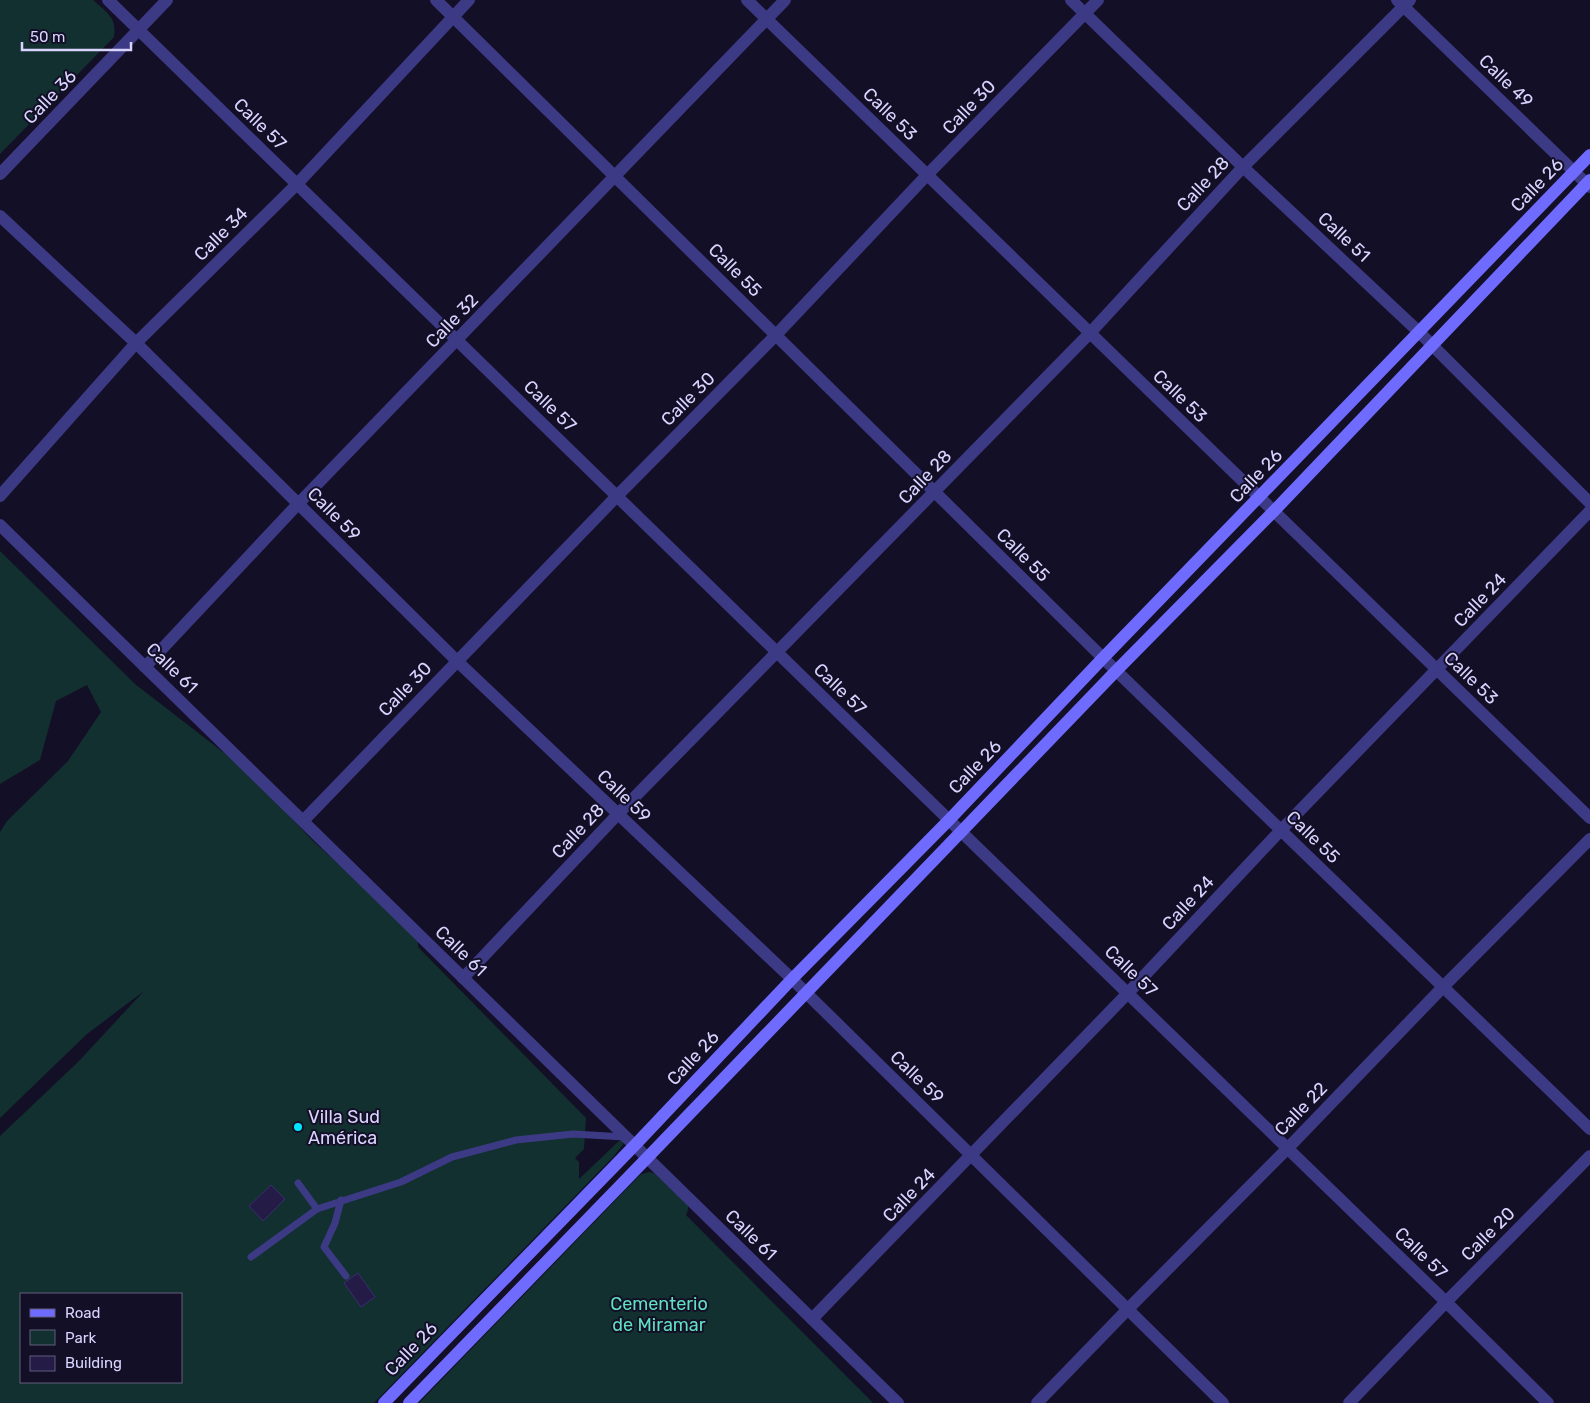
<svg xmlns="http://www.w3.org/2000/svg" width="1590" height="1403" viewBox="0 0 1590 1403" font-family="Rubik,sans-serif">
  <rect width="100%" height="100%" fill="#130f26"/>
  <!-- green -->
  <g fill="#12302f" fill-rule="evenodd">
    <path d="M0 0H93C107 13 117 17 114 37L0 154Z"/>
    <path d="M0 551 135 684 245 769 312 840 418 937V947L586 1118 584 1149 575 1158 579 1162V1179L621 1139 624 1143 614 1156 374 1403H0V1136L79 1061 144 991 87 1034 0 1118V832L7 821 68 761 101 712 87 685 56 701 40 760 0 784ZM21 1294H181V1382H21Z"/>
    <path d="M649 1172 654 1173 688 1205V1210L686 1215 873 1403H419L639 1176 642 1174Z"/>
  </g>
  <!-- building -->
  <g fill="#241b47" stroke="#3b2d73">
    <path d="M271 1185 285 1199 263 1221 249 1206Z"/>
    <path d="M358 1273 375 1297 361 1307 344 1283Z"/>
  </g>
  <g fill="none" stroke-linecap="round" stroke-linejoin="round">
    <!-- service -->
    <g stroke="#3d3a85" stroke-width="7">
      <path d="M298 1183 317 1209 401 1182 452 1157 516 1140 573 1134 625 1137"/>
      <path d="M341 1200 335 1223 324 1247 346 1276"/>
      <path d="M251 1257 317 1209"/>
    </g>
    <!-- minor -->
    <g stroke="#3d3a85" stroke-width="12">
      <path d="M108 0 949 820 1446 1302 1548 1403"/>
      <path d="M436 0 1103 658 1590 1129"/>
      <path d="M747 0 1590 818"/>
      <path d="M1071 0 1243 167 1419 332 1590 503"/>
      <path d="M1397 0 1590 187"/>
      <path d="M0 174 167 0"/>
      <path d="M0 216 136 343 457 661 792 979 1223 1403"/>
      <path d="M0 496 136 343 297 184 469 0"/>
      <path d="M0 525 898 1403"/>
      <path d="M145 667 298 504 785 0"/>
      <path d="M303 821 617 496 776 335 927 175 1098 0"/>
      <path d="M463 978 618 814 1090 333 1243 167 1410 0"/>
      <path d="M812 1319 1128 993 1281 830 1590 511"/>
      <path d="M1037 1403 1128 1309 1288 1148 1443 987 1590 839"/>
      <path d="M1349 1403 1446 1302 1590 1156"/>
    </g>
    <!-- secondary -->
    <g stroke="#6f6bff" stroke-width="12">
      <path d="M384 1403 635 1145 792 979 949 820 1103 658 1590 155"/>
      <path d="M409 1403 647 1158 1116 671 1274 511 1590 180"/>
    </g>
  </g>
  <!-- markers -->
  <circle fill="#00e5ff" stroke="#130f26" stroke-width="2" cx="298" cy="1127" r="5"/>
  <g text-anchor="middle" dominant-baseline="central" stroke-width="4" stroke-linejoin="round" paint-order="stroke">
    <!-- street labels -->
    <g font-size="18" fill="#d9d4ff" stroke="#130f26">
      <text transform="translate(1506 81) rotate(44)">Calle 49</text>
      <text transform="translate(50 97) rotate(-46)">Calle 36</text>
      <text transform="translate(969 107) rotate(-46)">Calle 30</text>
      <text transform="translate(890 114) rotate(44)">Calle 53</text>
      <text transform="translate(260 124) rotate(44)">Calle 57</text>
      <text transform="translate(1203 184) rotate(-47)">Calle 28</text>
      <text transform="translate(1537 185) rotate(-46)">Calle 26</text>
      <text transform="translate(221 234) rotate(-45)">Calle 34</text>
      <text transform="translate(1344 237) rotate(43)">Calle 51</text>
      <text transform="translate(735 270) rotate(45)">Calle 55</text>
      <text transform="translate(452 321) rotate(-46)">Calle 32</text>
      <text transform="translate(1180 396) rotate(44)">Calle 53</text>
      <text transform="translate(688 399) rotate(-45)">Calle 30</text>
      <text transform="translate(550 406) rotate(44)">Calle 57</text>
      <text transform="translate(1256 476) rotate(-46)">Calle 26</text>
      <text transform="translate(925 477) rotate(-46)">Calle 28</text>
      <text transform="translate(334 514) rotate(45)">Calle 59</text>
      <text transform="translate(1023 555) rotate(45)">Calle 55</text>
      <text transform="translate(1480 600) rotate(-46)">Calle 24</text>
      <text transform="translate(172 668) rotate(44)">Calle 61</text>
      <text transform="translate(1471 678) rotate(44)">Calle 53</text>
      <text transform="translate(405 689) rotate(-46)">Calle 30</text>
      <text transform="translate(840 689) rotate(44)">Calle 57</text>
      <text transform="translate(975 767) rotate(-46)">Calle 26</text>
      <text transform="translate(624 796) rotate(44)">Calle 59</text>
      <text transform="translate(578 831) rotate(-47)">Calle 28</text>
      <text transform="translate(1313 837) rotate(44)">Calle 55</text>
      <text transform="translate(1188 903) rotate(-47)">Calle 24</text>
      <text transform="translate(461 951) rotate(44)">Calle 61</text>
      <text transform="translate(1131 971) rotate(44)">Calle 57</text>
      <text transform="translate(693 1058) rotate(-47)">Calle 26</text>
      <text transform="translate(917 1077) rotate(44)">Calle 59</text>
      <text transform="translate(1301 1109) rotate(-46)">Calle 22</text>
      <text transform="translate(909 1195) rotate(-46)">Calle 24</text>
      <text transform="translate(1488 1234) rotate(-45)">Calle 20</text>
      <text transform="translate(751 1235) rotate(44)">Calle 61</text>
      <text transform="translate(1421 1253) rotate(44)">Calle 57</text>
      <text transform="translate(411 1349) rotate(-46)">Calle 26</text>
    </g>
    <!-- poi labels -->
    <g font-size="18" fill="#d9d4ff" stroke="#130f26" text-anchor="start">
      <text x="308" y="1117">Villa Sud<tspan x="308" dy="21">América</tspan></text>
    </g>
    <!-- park labels -->
    <g font-size="18" fill="#5fe0c0" stroke="#130f26">
      <text x="659" y="1304">Cementerio<tspan x="659" dy="21">de Miramar</tspan></text>
    </g>
  </g>
  <!-- legend -->
  <rect x="20" y="1293" width="162" height="90" fill="#130f26" stroke="#625e7d"/>
  <rect x="30" y="1309" width="25" height="8" fill="#6f6bff" stroke="#625e7d"/>
  <text x="65" y="1318" font-size="15" fill="#d9d4ff">Road</text>
  <rect x="30" y="1330" width="25" height="15" fill="#12302f" stroke="#625e7d"/>
  <text x="65" y="1343" font-size="15" fill="#d9d4ff">Park</text>
  <rect x="30" y="1356" width="25" height="15" fill="#241b47" stroke="#625e7d"/>
  <text x="65" y="1368" font-size="15" fill="#d9d4ff">Building</text>
  <!-- scale -->
  <path d="M22 42v8h109v-8" fill="none" stroke="#d9d4ff" stroke-width="2.5"/>
  <text x="30" y="42" font-size="15" fill="#d9d4ff" stroke="#130f26" stroke-width="4" paint-order="stroke">50 m</text>
</svg>
